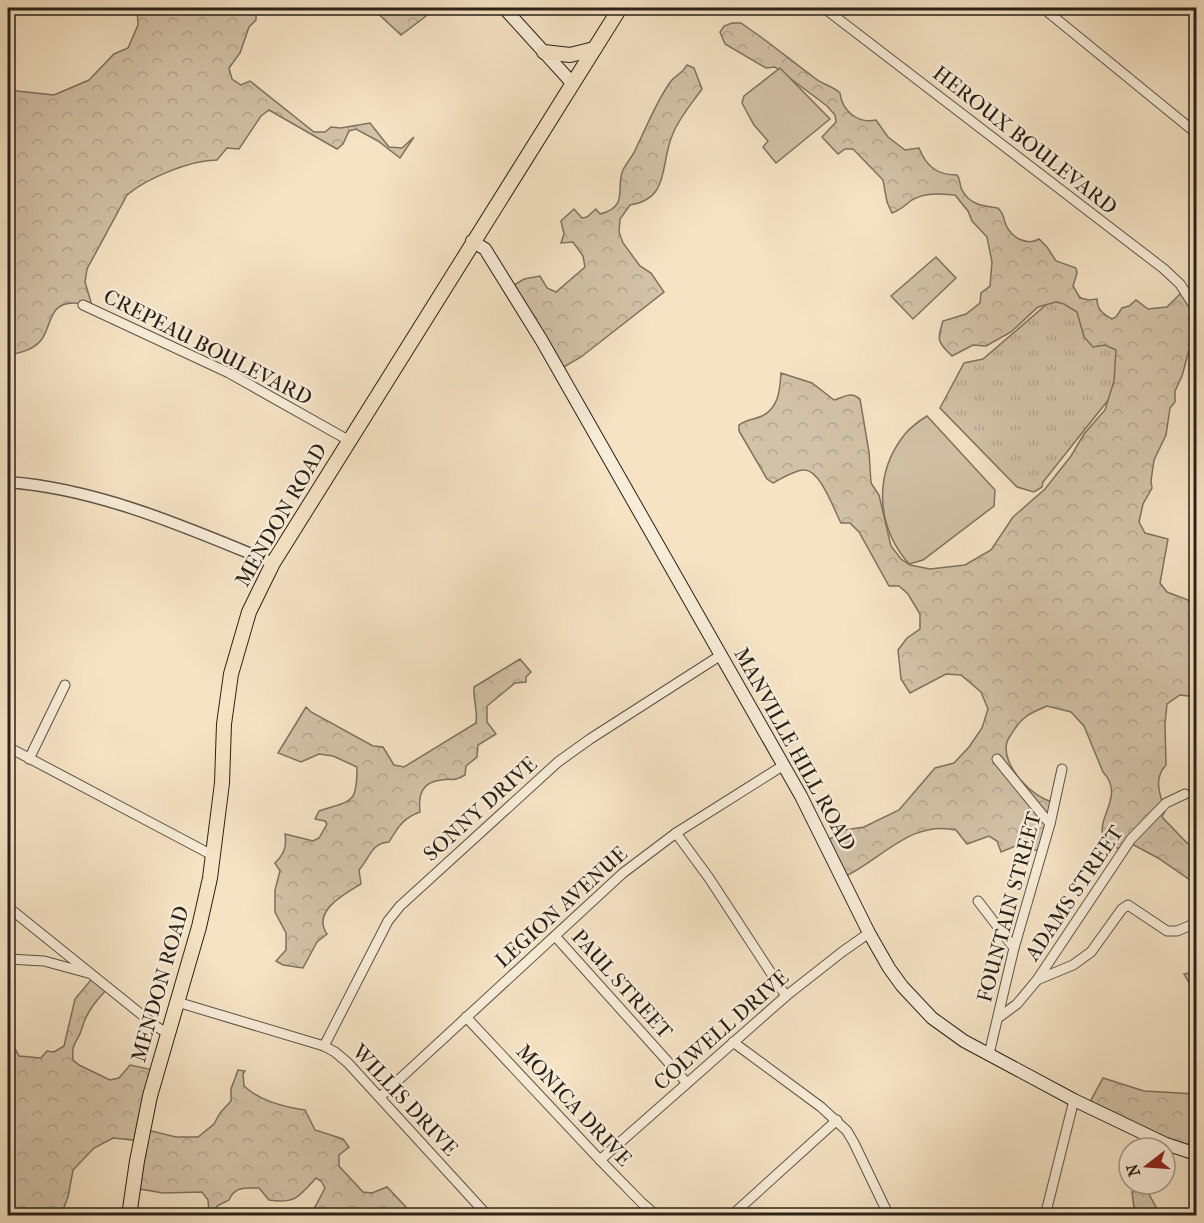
<svg xmlns="http://www.w3.org/2000/svg" width="1204" height="1223" viewBox="0 0 1204 1223" font-family="'IM FELL French Canon',serif">
  <defs>
    <pattern id="grass-tufts" width="24" height="20" patternUnits="userSpaceOnUse" patternTransform="scale(1.5)"><rect width="24" height="20" fill="#d2c2a7"/><path d="M3 7l-1-3M5 7V3M7 7l1-3M15 17l-1-3M17 17v-4M19 17l1-3" fill="none" stroke="#b4a68f"/></pattern>
    <pattern id="forest-crowns" width="20" height="18" patternUnits="userSpaceOnUse" patternTransform="scale(1.5)"><rect width="20" height="18" fill="#d2c2a7"/><path d="M2 6a3 3 0 1 1 6 0M12 15a3 3 0 1 1 6 0" fill="none" stroke="#b4a68f"/></pattern>
  </defs>
  <rect width="100%" height="100%" fill="#f5e3c4"/>
  <filter id="stains"><feTurbulence type="fractalNoise" baseFrequency=".00333" numOctaves="4"/><feColorMatrix values="0 0 0 0 .2 0 0 0 0 .09 0 0 0 0 .02 0 0 0 .5 -.17"/></filter>
  <radialGradient id="worn" r=".72"><stop offset=".6" stop-color="#630" stop-opacity="0"/><stop offset="1" stop-color="#630" stop-opacity=".3"/></radialGradient>
  <!-- grass -->
  <path fill="url(#grass-tufts)" stroke="#7e725f" stroke-width="1.5" d="M1071 289 1144 355 1043 482 1042 487 1034 492 1017 487 940 408 964 363 983 359 1061 292Z"/>
  <!-- forest -->
  <g fill="url(#forest-crowns)" stroke="#7e725f" stroke-width="1.5">
    <path d="M137 8H259L256 12V20L249 27 240 53 229 68 232 79 241 85 250 81 314 132H325L331 127 341 128 370 123 389 147 402 148 414 137 400 158 378 141 356 129 349 131 343 144 337 149 269 110 261 116 239 149 227 148 217 160C191 160 147 178 127 195L87 269 85 282 93 309C88 307 80 303 75 303 49 302 52 324 42 339 34 350 20 353 8 355V90L54 95 89 80 114 54 128 48 138 25Z"/>
    <path d="M372 8H422L434 10 401 35Z"/>
    <path d="M732 23H741L751 30C773 45 794 63 816 79 824 85 833 86 840 93 842 111 858 124 876 120L888 137 905 150 919 148C926 166 937 175 957 175 961 180 959 185 962 190 970 205 983 206 998 208 1006 217 1002 216 1006 225 1012 238 1027 246 1039 239L1047 247 1056 261 1076 268 1077 273 1073 286 1080 298 1089 300 1097 299C1097 310 1103 314 1112 319L1116 317 1122 308 1129 306 1136 300 1148 309 1167 307 1184 290 1196 303V343L1189 350 1182 376 1175 391V402L1170 408 1166 435 1154 460 1151 481 1152 488 1143 504 1139 522 1145 533 1168 539 1160 583 1167 592 1188 600 1192 610 1196 614V697L1180 695 1167 704 1165 724 1166 765C1153 779 1160 795 1165 811L1162 817 1187 843 1196 844V884L1158 858 1132 844 1125 852C1118 848 1105 843 1103 835 1097 817 1125 795 1103 772L1084 726 1071 712 1047 706C1031 713 1024 715 1014 730 1012 734 1008 738 1007 742 1000 765 1034 800 1055 802L1042 852 1018 845 1001 852 997 841 989 836 967 844 956 830C911 820 883 858 846 876L828 840 845 830 864 827 899 810 935 768 954 763 969 747 982 728 988 709 981 692 961 675 946 674 910 693 901 679 898 650 907 638 920 629V614L908 594 899 586H889L859 532 850 523H841C834 510 820 469 804 470 794 470 781 479 773 483L767 479 739 431V425C746 419 754 420 762 416 779 408 780 389 781 373L812 383 834 400C845 397 850 391 860 399L869 452 871 483 879 495 891 546 901 559 910 565 930 569 965 565 991 550 1013 517 1045 489 1071 456 1084 434 1105 410 1114 381 1116 350 1105 345 1093 347 1084 337 1077 312 1064 304 1056 302 1038 307 1011 332 986 346 973 345 952 356C937 341 937 341 943 321L966 314 980 303 981 293 990 286 992 262 987 237 972 221 968 211 955 195C941 194 925 192 912 200 905 205 901 210 892 213L887 202 883 180 853 149H845L838 154 822 137 836 122 835 115 827 106 775 67 766 68 725 44 720 32 724 26Z"/>
    <path d="M687 65 694 68 702 89C692 103 678 119 672 136 660 165 670 199 630 205L620 219 619 232 623 243 640 266 651 273 664 292 581 357 562 368 514 285 524 279 540 276 547 288 556 292 585 267 583 256 573 242 561 243 564 234 561 221 574 209 582 218 587 217 596 209 600 214C630 207 615 186 623 170 627 162 634 155 637 146 648 124 657 100 671 81 677 74 682 74 687 65Z"/>
    <path d="M936 257 956 278 913 319 891 296Z"/>
    <path d="M520 659 531 672 526 677V682L515 683 487 706V722L496 734 478 745 477 757 466 766 465 775C453 782 453 778 441 780 422 782 418 795 420 812 403 818 398 827 389 842 371 843 370 858 359 870L361 884C346 893 311 911 327 934L317 942 303 968 283 965 276 961 286 950V933L275 912V890L280 871 275 863C284 854 287 847 285 834L313 841 319 838 327 824 325 821 315 819 319 811C352 800 357 805 357 767L333 756 319 754 301 762 278 753 306 707 311 712 373 746 383 747 394 765 404 767 476 723C478 711 473 699 474 687Z"/>
    <path d="M1196 972V1024L1192 988 1184 974Z"/>
    <path d="M95 975 108 988C96 1001 87 1011 82 1028 78 1043 71 1041 73 1060L79 1065 110 1080 119 1078 130 1065 158 1071 147 1130 176 1137H198L214 1124 220 1113 231 1101V1089L238 1070 245 1071 243 1074 244 1086C260 1101 284 1107 305 1110L315 1130 343 1139 349 1147 339 1155V1166L363 1192 372 1193 387 1187 406 1207 404 1216 329 1215 326 1213 313 1211 325 1188 321 1181 316 1178C299 1197 295 1204 269 1200L259 1188C245 1188 235 1186 229 1200L217 1206 213 1213H209L208 1200 202 1192 163 1193 140 1189 142 1141 113 1138 94 1148 73 1170 68 1197 61 1215H18L14 1205 8 1201 10 1166 8 1164V1040L12 1043 19 1056 41 1058 47 1051 54 1052 64 1046 75 999Z"/>
    <path d="M1103 1078 1144 1091 1196 1094V1120L1187 1147 1089 1104Z"/>
    <path d="M1147 1190 1160 1215H1131L1134 1208 1132 1192Z"/>
  </g>
  <!-- garden -->
  <g fill="#d2c2a7" stroke="#7e725f" stroke-width="1.5">
    <path d="M780 68 830 119 776 163 763 147 768 141 754 125 742 103 744 96Z"/>
    <path d="M927 416 995 490 994 506 923 560 909 564C876 526 873 474 905 434 911 427 919 421 927 416Z"/>
  </g>
  <g fill="none" stroke-linecap="round" stroke-linejoin="round">
    <!-- minor casing -->
    <g stroke="#5d5242" stroke-width="11">
      <g id="minor">
        <path d="M824 8 1164 269 1180 284 1196 309"/>
        <path d="M1043 8 1196 133"/>
        <path d="M83 305 229 373 348 440"/>
        <path d="M8 747 212 855"/>
        <path d="M29 759 65 685"/>
        <path d="M997 759 1050 824"/>
        <path d="M676 833 709 878 786 996"/>
        <path d="M978 901 1014 948"/>
        <path d="M13 911 157 1027 167 1033"/>
        <path d="M555 936 687 1083"/>
        <path d="M8 959 44 961 88 973"/>
        <path d="M1037 980 1073 965 1091 952 1122 909 1128 905 1167 931H1177L1196 923"/>
        <path d="M177 1002 324 1046 335 1052 348 1063 488 1216"/>
        <path d="M466 1017 600 1160 642 1203 657 1216"/>
        <path d="M998 1018 1017 1004 1037 980 1131 839 1166 803 1185 794"/>
        <path d="M733 1042 821 1107 847 1131 854 1143 889 1216"/>
        <path d="M324 1046 388 921 400 906 558 762 590 739 721 655"/>
        <path d="M989 1054 1014 948 1050 824 1062 769"/>
        <path d="M380 1097 623 873 676 833 784 765"/>
        <path d="M600 1160 786 996 842 952 869 933"/>
        <path d="M731 1216 837 1120"/>
        <path d="M1045 1216 1074 1100"/>
      </g>
    </g>
    <!-- tertiary casing -->
    <g stroke="#5d5242" stroke-width="13">
      <path id="tertiary" d="M8 482C100 489 188 528 273 563"/>
    </g>
    <!-- secondary casing -->
    <g stroke="#2a2117" stroke-width="14">
      <g id="secondary">
        <path d="M504 8 573 84"/>
        <path d="M472 241 485 249 542 341 801 796 869 933 889 968 902 986 932 1018 964 1041 1074 1100 1166 1144 1196 1154"/>
      </g>
    </g>
    <!-- primary casing -->
    <g stroke="#2a2117" stroke-width="16">
      <g id="primary">
        <path d="M544 52 570 55 594 49"/>
        <path d="M129 1216 137 1161 150 1096 199 927 210 878 222 783 224 724 231 674 249 612 273 563 620 8"/>
      </g>
    </g>
    <!-- minor -->
    <use href="#minor" stroke="#f8edd9" stroke-width="9"/>
    <!-- tertiary -->
    <use href="#tertiary" stroke="#f8edd9" stroke-width="10"/>
    <!-- secondary -->
    <use href="#secondary" stroke="#f8edd9" stroke-width="12"/>
    <!-- primary -->
    <use href="#primary" stroke="#f5e3c4" stroke-width="14"/>
  </g>
  <g text-anchor="middle" dominant-baseline="central" stroke-width="5" stroke-linejoin="round" paint-order="stroke">
    <!-- street labels -->
    <g font-size="21" fill="#2a2117" stroke="#f8edd9">
      <text transform="translate(1025 140) rotate(38)">HEROUX BOULEVARD</text>
      <text transform="translate(208 347) rotate(27)">CREPEAU BOULEVARD</text>
      <text transform="translate(281 515) rotate(-60)">MENDON ROAD</text>
      <text transform="translate(795 749) rotate(61)">MANVILLE HILL ROAD</text>
      <text transform="translate(480 809) rotate(-42)">SONNY DRIVE</text>
      <text transform="translate(1074 893) rotate(-56)">ADAMS STREET</text>
      <text transform="translate(561 907) rotate(-42)">LEGION AVENUE</text>
      <text transform="translate(1009 907) rotate(-75)">FOUNTAIN STREET</text>
      <text transform="translate(160 984) rotate(-74)">MENDON ROAD</text>
      <text transform="translate(622 984) rotate(48)">PAUL STREET</text>
      <text transform="translate(721 1030) rotate(-41)">COLWELL DRIVE</text>
      <text transform="translate(405 1100) rotate(47)">WILLIS DRIVE</text>
      <text transform="translate(574 1105) rotate(47)">MONICA DRIVE</text>
    </g>
  </g>
  <!-- margin -->
  <rect width="1204" height="1223" fill="none" stroke="#f5e3c4" stroke-width="30"/>
  <rect x="9" y="9" width="1186" height="1205" fill="none" stroke="#2a2117" stroke-width="3"/>
  <rect x="15" y="15" width="1174" height="1193" fill="none" stroke="#2a2117" stroke-width="1.5"/>
  <!-- north arrow -->
  <g transform="translate(1147 1166) rotate(253)"><circle r="28" fill="#f8edd9" stroke="#a69b8b" stroke-width="1.5"/>
  <path d="M0-4.5L10 22L0 15L-10 22Z" fill="#8f2418"/>
  <text y="-9" font-size="16" font-weight="bold" text-anchor="middle" fill="#2a2117">N</text>
  </g>
  <rect width="100%" height="100%" filter="url(#stains)"/>
  <rect width="100%" height="100%" fill="url(#worn)"/>
</svg>
